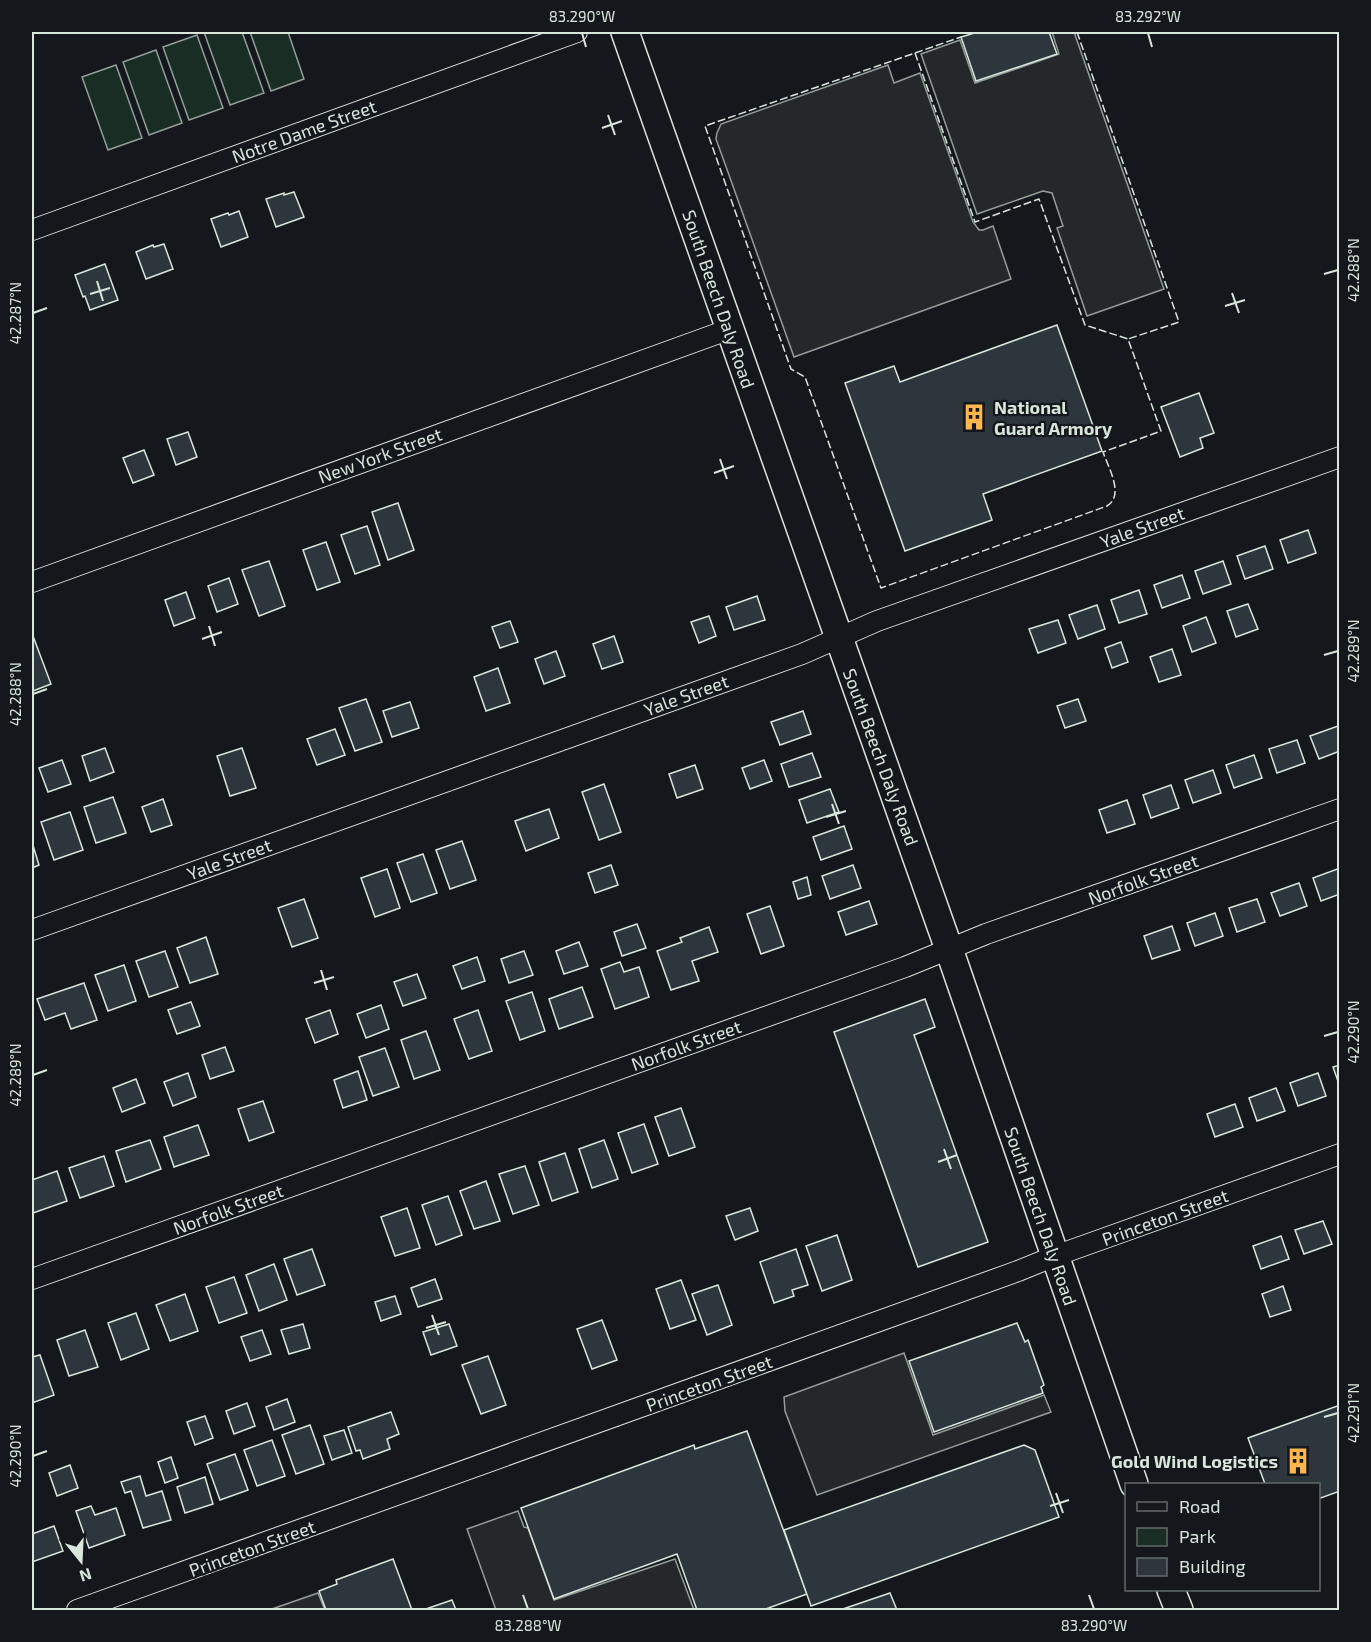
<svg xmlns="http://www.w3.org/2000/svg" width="1371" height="1642" viewBox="0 0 1371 1642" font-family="'Exo 2',sans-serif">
  <rect width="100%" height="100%" fill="#14181c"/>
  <!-- green -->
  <g fill="#1a2d24" stroke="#939e99" stroke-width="1.5">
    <path d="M204 32H242L264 93 230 105Z"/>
    <path d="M250 32H288L304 79 271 91Z"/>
    <path d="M197 35 223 108 189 120 163 47Z"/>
    <path d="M156 50 182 123 149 135 123 62Z"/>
    <path d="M116 65 142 138 108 150 82 77Z"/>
  </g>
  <!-- parking -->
  <g fill="#24282b" stroke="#939e99" stroke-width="1.5">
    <path d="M1052 32H1074L1164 289 1087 316 1057 228 1063 226 1052 193 1043 191 977 214 921 54 960 40 975 83 1059 54Z"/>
    <path d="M888 65 894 83 920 73 973 222 979 230H983L993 226 1011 279 794 357 729 175 716 139 717 133 721 124Z"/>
    <path d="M904 1353 933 1435 1044 1395 1051 1412 817 1495 785 1411 784 1397Z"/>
    <path d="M518 1511 524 1527 528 1528 554 1600 675 1559 694 1610H496L467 1529Z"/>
    <path d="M318 1593 325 1610H269Z"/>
  </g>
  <!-- building -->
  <g fill="#2c363c" stroke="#d8e6dc" stroke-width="1.5">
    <path d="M978 32H1049L1057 54 976 81 961 37Z"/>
    <path d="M294 192 304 217 276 227 266 199 284 193V195Z"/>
    <path d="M239 211 248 237 221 247 211 219 228 213 229 215Z"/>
    <path d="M164 244 173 269 146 279 136 252 153 245 154 247Z"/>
    <path d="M105 264 118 300 90 310 85 296 83 297 75 275Z"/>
    <path d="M1057 325 1102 451 983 494 992 520 905 551 845 383 894 366 900 382Z"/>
    <path d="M1199 393 1214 433 1200 438 1203 448 1180 457 1161 407Z"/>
    <path d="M188 432 197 457 176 465 167 439Z"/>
    <path d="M144 450 154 475 133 483 123 458Z"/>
    <path d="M398 503 414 550 388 560 372 512Z"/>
    <path d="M367 526 380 565 355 574 341 535Z"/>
    <path d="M1308 530 1316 553 1288 563 1280 540Z"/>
    <path d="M326 542 340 582 317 590 303 550Z"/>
    <path d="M1265 546 1273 569 1245 579 1237 556Z"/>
    <path d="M269 561 285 606 259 616 242 570Z"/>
    <path d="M1223 561 1231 584 1203 594 1195 571Z"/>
    <path d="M1182 575 1190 598 1162 608 1154 585Z"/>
    <path d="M229 578 238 604 217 612 208 586Z"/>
    <path d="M1139 590 1147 614 1119 623 1111 600Z"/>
    <path d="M186 592 195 618 174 626 165 600Z"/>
    <path d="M757 596 765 620 734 630 726 607Z"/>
    <path d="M1248 604 1258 629 1236 637 1227 611Z"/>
    <path d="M1097 605 1105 629 1078 639 1069 615Z"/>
    <path d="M709 616 716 636 699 643 691 622Z"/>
    <path d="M1206 617 1216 643 1192 652 1183 626Z"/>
    <path d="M1058 620 1066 643 1038 653 1029 629Z"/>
    <path d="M510 621 518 642 500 648 492 627Z"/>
    <path d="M33 636 51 684 33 691 32 687V637Z"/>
    <path d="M614 636 623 662 602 669 593 644Z"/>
    <path d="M1121 642 1128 662 1112 668 1105 648Z"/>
    <path d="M1172 649 1181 675 1159 682 1150 657Z"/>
    <path d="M556 651 565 676 544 684 535 659Z"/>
    <path d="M498 668 510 703 486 711 474 677Z"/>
    <path d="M366 699 382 742 355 751 339 708Z"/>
    <path d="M1078 699 1086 721 1065 728 1057 706Z"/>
    <path d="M410 702 419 728 392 737 383 711Z"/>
    <path d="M803 711 811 734 780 745 771 722Z"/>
    <path d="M1338 726 1340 751 1319 759 1310 736Z"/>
    <path d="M335 729 345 755 317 765 307 739Z"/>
    <path d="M1297 740 1305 763 1277 773 1269 749Z"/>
    <path d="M105 748 114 772 90 781 82 756Z"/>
    <path d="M242 748 256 788 230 796 217 756Z"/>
    <path d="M812 753 821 777 789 787 781 764Z"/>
    <path d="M1254 755 1262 778 1234 788 1226 765Z"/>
    <path d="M62 760 71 784 48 792 39 768Z"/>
    <path d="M764 760 772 781 750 789 742 768Z"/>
    <path d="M695 765 703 789 677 798 669 774Z"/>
    <path d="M1213 770 1221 793 1193 803 1185 780Z"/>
    <path d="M604 784 621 832 599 840 582 792Z"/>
    <path d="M1171 785 1179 808 1151 818 1143 795Z"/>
    <path d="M830 789 839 812 807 823 799 800Z"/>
    <path d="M113 797 126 833 96 843 84 807Z"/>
    <path d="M163 799 172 825 151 832 142 807Z"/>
    <path d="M1127 800 1135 824 1107 833 1099 810Z"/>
    <path d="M549 809 559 838 526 851 515 821Z"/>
    <path d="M70 812 83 850 54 860 41 822Z"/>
    <path d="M844 826 852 849 821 860 813 837Z"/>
    <path d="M462 841 476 880 450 889 436 850Z"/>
    <path d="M32 842 39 865 32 868Z"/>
    <path d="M423 854 437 893 411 902 397 863Z"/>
    <path d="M611 865 618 885 595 893 588 873Z"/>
    <path d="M853 865 861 888 830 899 822 876Z"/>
    <path d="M1340 868V894L1321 901 1313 878Z"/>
    <path d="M387 869 400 908 375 917 361 878Z"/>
    <path d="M807 877 811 895 798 899 793 882Z"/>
    <path d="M1299 883 1307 906 1280 916 1271 893Z"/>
    <path d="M304 899 318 938 292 947 278 908Z"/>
    <path d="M1257 899 1265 922 1237 932 1229 908Z"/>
    <path d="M869 901 877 924 846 935 838 912Z"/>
    <path d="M770 906 784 946 761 954 747 914Z"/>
    <path d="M1215 913 1223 936 1195 946 1187 923Z"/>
    <path d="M637 924 646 948 622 956 614 932Z"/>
    <path d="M1172 926 1180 950 1152 959 1144 936Z"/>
    <path d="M709 927 718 952 692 961 699 981 671 990 657 951 682 942 680 938Z"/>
    <path d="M206 937 218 974 190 983 177 948Z"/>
    <path d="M579 942 588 966 564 974 556 951Z"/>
    <path d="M165 951 178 987 149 997 136 961Z"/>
    <path d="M524 951 533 975 509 983 501 959Z"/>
    <path d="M477 957 485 981 462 989 453 966Z"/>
    <path d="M620 962 624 972 639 967 649 997 615 1009 601 969Z"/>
    <path d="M124 965 136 1001 108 1011 95 975Z"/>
    <path d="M417 974 426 998 403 1006 394 982Z"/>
    <path d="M84 983 97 1020 71 1029 65 1013 45 1020 37 999Z"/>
    <path d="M582 987 593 1017 559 1029 549 999Z"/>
    <path d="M532 992 545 1031 520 1040 506 1001Z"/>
    <path d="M925 999 935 1027 914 1035 988 1242 918 1267 834 1032Z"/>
    <path d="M191 1002 200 1026 177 1034 168 1010Z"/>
    <path d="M381 1005 389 1029 366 1038 357 1014Z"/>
    <path d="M330 1010 338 1034 315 1043 306 1019Z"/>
    <path d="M478 1010 492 1051 469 1059 454 1019Z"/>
    <path d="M426 1031 440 1070 414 1079 401 1040Z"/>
    <path d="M225 1047 234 1071 210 1079 202 1055Z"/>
    <path d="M385 1048 399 1087 373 1096 359 1057Z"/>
    <path d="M1340 1065V1087L1333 1067Z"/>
    <path d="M358 1071 367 1100 343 1108 334 1080Z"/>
    <path d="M188 1073 196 1097 173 1106 164 1082Z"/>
    <path d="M1318 1073 1326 1096 1298 1106 1290 1083Z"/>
    <path d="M136 1079 145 1103 122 1112 113 1088Z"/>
    <path d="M1276 1088 1285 1111 1257 1121 1249 1098Z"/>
    <path d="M263 1101 274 1132 249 1141 238 1109Z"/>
    <path d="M1235 1104 1243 1127 1215 1137 1207 1114Z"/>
    <path d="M681 1108 695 1147 669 1156 655 1117Z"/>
    <path d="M644 1124 658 1164 632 1173 618 1133Z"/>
    <path d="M198 1125 209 1155 174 1167 164 1137Z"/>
    <path d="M150 1140 161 1169 126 1182 116 1151Z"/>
    <path d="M604 1140 618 1179 592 1188 579 1149Z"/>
    <path d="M565 1153 578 1192 552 1201 539 1162Z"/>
    <path d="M104 1156 114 1186 80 1198 69 1168Z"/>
    <path d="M525 1166 539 1205 513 1214 499 1174Z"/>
    <path d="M57 1171 67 1201 33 1213 32 1208V1180Z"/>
    <path d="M486 1181 500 1221 474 1229 460 1191Z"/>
    <path d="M448 1196 462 1235 436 1245 422 1205Z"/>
    <path d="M407 1208 420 1248 395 1256 381 1217Z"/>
    <path d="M750 1208 758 1231 735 1240 726 1216Z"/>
    <path d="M1323 1221 1332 1244 1304 1254 1295 1230Z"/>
    <path d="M837 1235 852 1280 822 1291 806 1246Z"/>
    <path d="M1281 1236 1289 1259 1261 1269 1253 1246Z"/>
    <path d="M312 1249 325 1285 297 1295 284 1259Z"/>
    <path d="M796 1249 808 1285 792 1290 794 1296 774 1303 760 1262Z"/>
    <path d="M274 1264 287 1300 259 1311 246 1275Z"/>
    <path d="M234 1277 247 1313 219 1323 206 1287Z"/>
    <path d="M435 1279 442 1299 418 1307 411 1288Z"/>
    <path d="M681 1280 696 1320 670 1329 656 1289Z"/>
    <path d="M718 1285 732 1325 707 1335 692 1294Z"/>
    <path d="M1283 1286 1291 1310 1270 1317 1262 1294Z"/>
    <path d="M185 1294 198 1331 170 1341 156 1305Z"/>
    <path d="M395 1296 401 1314 381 1321 375 1302Z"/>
    <path d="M136 1313 149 1349 121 1360 108 1323Z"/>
    <path d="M602 1320 617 1360 592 1369 577 1329Z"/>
    <path d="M1017 1323 1025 1342 1028 1340 1044 1385 1041 1387 1043 1393 934 1432 909 1361Z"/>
    <path d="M303 1324 310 1348 289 1354 281 1330Z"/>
    <path d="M449 1324 457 1346 431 1355 423 1332Z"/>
    <path d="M85 1330 98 1367 69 1376 57 1340Z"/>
    <path d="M262 1330 271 1354 250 1361 241 1337Z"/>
    <path d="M40 1355 54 1395 32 1403V1357Z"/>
    <path d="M488 1356 506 1405 481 1414 462 1365Z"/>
    <path d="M287 1399 295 1422 274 1430 266 1407Z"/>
    <path d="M247 1403 255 1426 234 1434 226 1411Z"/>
    <path d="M1340 1405V1491L1318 1499V1484H1265L1248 1438Z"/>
    <path d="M391 1412 399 1434 387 1439 390 1449 363 1459 360 1450 356 1451 348 1427Z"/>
    <path d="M205 1416 213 1438 195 1445 187 1422Z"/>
    <path d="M310 1425 324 1464 296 1474 282 1435Z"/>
    <path d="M344 1430 352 1453 332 1460 324 1436Z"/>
    <path d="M747 1431 807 1594 763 1610H697L677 1554 554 1599 521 1508 694 1445 695 1449Z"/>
    <path d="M272 1440 285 1476 257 1486 244 1450Z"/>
    <path d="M1024 1445 1035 1450 1059 1517 811 1606 784 1530Z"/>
    <path d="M235 1454 248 1490 220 1500 207 1464Z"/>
    <path d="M171 1457 178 1478 165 1483 158 1462Z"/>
    <path d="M70 1465 78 1488 57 1496 49 1473Z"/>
    <path d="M140 1476 146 1496 162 1491 171 1520 143 1528 131 1491 125 1493 121 1482Z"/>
    <path d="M205 1477 213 1504 185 1513 177 1487Z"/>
    <path d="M91 1506 95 1515 116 1508 125 1535 89 1548 76 1511Z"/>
    <path d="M54 1526 63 1551 32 1562V1534Z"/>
    <path d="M393 1559 412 1610H326L319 1591 337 1584 336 1580Z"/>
    <path d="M890 1593 897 1610H840Z"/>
    <path d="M452 1600 456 1610H423Z"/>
  </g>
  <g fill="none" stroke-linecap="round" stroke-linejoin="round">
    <!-- street casing -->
    <g stroke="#d8e6dc" stroke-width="22">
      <g id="street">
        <path d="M32 230 577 32"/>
        <path d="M32 582 730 329"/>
        <path d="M32 930 802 654 877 621 1340 457"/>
        <path d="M32 1279 905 967 986 934 1340 809"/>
        <path d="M77 1610 1018 1271 1055 1256 1340 1154"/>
      </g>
    </g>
    <!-- secondary casing -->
    <g stroke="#d8e6dc" stroke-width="30">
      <g id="secondary">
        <path d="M625 32 949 949 1134 1484"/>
        <path d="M1171 1590 1179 1610"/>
      </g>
    </g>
    <!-- street -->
    <use href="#street" stroke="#14181c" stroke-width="20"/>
    <!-- secondary -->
    <use href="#secondary" stroke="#14181c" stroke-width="27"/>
    <!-- fence -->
    <g stroke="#d8e6dc" stroke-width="1.5" stroke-dasharray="8 3" stroke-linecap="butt">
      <path d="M1077 32 1179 322 1128 339"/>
      <path d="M915 53 975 222 1039 199 1085 325 1128 339 1161 431 1103 452C1108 467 1125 495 1107 506L881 588 805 377 791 369 705 126Z"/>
      <path d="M915 53 961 37"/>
    </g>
  </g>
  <!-- ticks -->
  <path fill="none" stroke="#d8e6dc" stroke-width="2" d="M582 33 586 47M1148 33 1152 47M608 115 615 135M602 128 622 121M1324 274 1338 270M97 281 103 301M1232 293 1239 313M90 294 110 288M1225 306 1245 300M33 313 47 308M720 459 727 479M714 473 734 466M209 626 215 646M202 639 222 632M1324 655 1338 651M33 694 47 689M832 804 839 824M826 817 846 811M321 970 327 990M314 983 334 977M1324 1036 1338 1032M33 1075 47 1070M944 1149 951 1169M938 1162 957 1155M432 1315 439 1335M426 1328 446 1322M1324 1417 1338 1413M33 1456 47 1451M1056 1493 1063 1513M1050 1506 1069 1500M523 1595 528 1609M1089 1595 1094 1609"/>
  <!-- icons -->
  <defs>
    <g id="building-bare" transform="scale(2.07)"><path d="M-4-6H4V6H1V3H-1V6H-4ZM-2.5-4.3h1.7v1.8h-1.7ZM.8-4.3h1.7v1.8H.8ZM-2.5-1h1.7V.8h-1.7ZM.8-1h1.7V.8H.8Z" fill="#ffb74d" stroke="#14181c" stroke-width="2.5" paint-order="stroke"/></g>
  </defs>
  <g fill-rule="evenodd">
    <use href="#building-bare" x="974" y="417"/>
    <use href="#building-bare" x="1298" y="1461"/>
  </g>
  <g text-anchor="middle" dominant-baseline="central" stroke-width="4.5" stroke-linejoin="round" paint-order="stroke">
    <!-- street labels -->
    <g font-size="18" fill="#d8e6dc" stroke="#14181c">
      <text transform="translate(304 131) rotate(-20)">Notre Dame Street</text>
      <text transform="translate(719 299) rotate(71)">South Beech Daly Road</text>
      <text transform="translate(380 455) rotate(-20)">New York Street</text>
      <text transform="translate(1142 527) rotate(-20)">Yale Street</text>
      <text transform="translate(686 695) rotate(-20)">Yale Street</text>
      <text transform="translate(881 757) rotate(70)">South Beech Daly Road</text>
      <text transform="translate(229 859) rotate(-20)">Yale Street</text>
      <text transform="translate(1143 879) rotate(-20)">Norfolk Street</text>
      <text transform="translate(686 1045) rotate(-20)">Norfolk Street</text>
      <text transform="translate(228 1209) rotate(-20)">Norfolk Street</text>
      <text transform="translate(1041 1216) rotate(71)">South Beech Daly Road</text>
      <text transform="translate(1165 1217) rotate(-20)">Princeton Street</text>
      <text transform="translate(709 1383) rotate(-20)">Princeton Street</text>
      <text transform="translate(252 1548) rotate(-20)">Princeton Street</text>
    </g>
    <!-- poi labels -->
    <g font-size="18" font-weight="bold" fill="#d8e6dc" stroke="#14181c" text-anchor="start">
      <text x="994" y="407">National<tspan x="994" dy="21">Guard Armory</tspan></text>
      <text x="1278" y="1461" text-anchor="end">Gold Wind Logistics</text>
    </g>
  </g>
  <!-- border -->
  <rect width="1371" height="1642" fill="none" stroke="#14181c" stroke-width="66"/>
  <!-- legend -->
  <rect x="1125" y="1483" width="195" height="108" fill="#14181c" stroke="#626a69" stroke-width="1.5"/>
  <rect x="1137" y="1502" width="30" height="9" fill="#14181c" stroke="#626a69" stroke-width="1.5"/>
  <text x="1179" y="1513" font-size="18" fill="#d8e6dc">Road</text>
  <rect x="1137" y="1528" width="30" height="18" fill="#1a2d24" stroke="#626a69" stroke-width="1.5"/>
  <text x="1179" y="1543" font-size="18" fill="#d8e6dc">Park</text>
  <rect x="1137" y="1558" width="30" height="18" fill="#2c363c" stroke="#626a69" stroke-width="1.5"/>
  <text x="1179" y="1573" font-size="18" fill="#d8e6dc">Building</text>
  <!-- north arrow -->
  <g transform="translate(81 1561) rotate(162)" stroke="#14181c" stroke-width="4.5" paint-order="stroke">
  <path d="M0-4.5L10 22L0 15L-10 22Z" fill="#d8e6dc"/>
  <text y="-9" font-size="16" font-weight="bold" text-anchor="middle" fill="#d8e6dc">N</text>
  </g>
  <rect x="33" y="33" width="1305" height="1576" fill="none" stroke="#d8e6dc" stroke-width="2"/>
  <g font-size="15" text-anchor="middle" fill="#d8e6dc">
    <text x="582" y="22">83.290°W</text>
    <text x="1148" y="22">83.292°W</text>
    <text transform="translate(1354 270) rotate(-90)" y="5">42.288°N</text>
    <text transform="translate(16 313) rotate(-90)" y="5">42.287°N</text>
    <text transform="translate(1354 651) rotate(-90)" y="5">42.289°N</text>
    <text transform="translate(16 694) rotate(-90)" y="5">42.288°N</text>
    <text transform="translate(1354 1032) rotate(-90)" y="5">42.290°N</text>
    <text transform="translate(16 1075) rotate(-90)" y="5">42.289°N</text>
    <text transform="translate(1354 1413) rotate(-90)" y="5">42.291°N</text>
    <text transform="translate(16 1456) rotate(-90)" y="5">42.290°N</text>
    <text x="528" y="1631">83.288°W</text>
    <text x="1094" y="1631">83.290°W</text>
  </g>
</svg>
